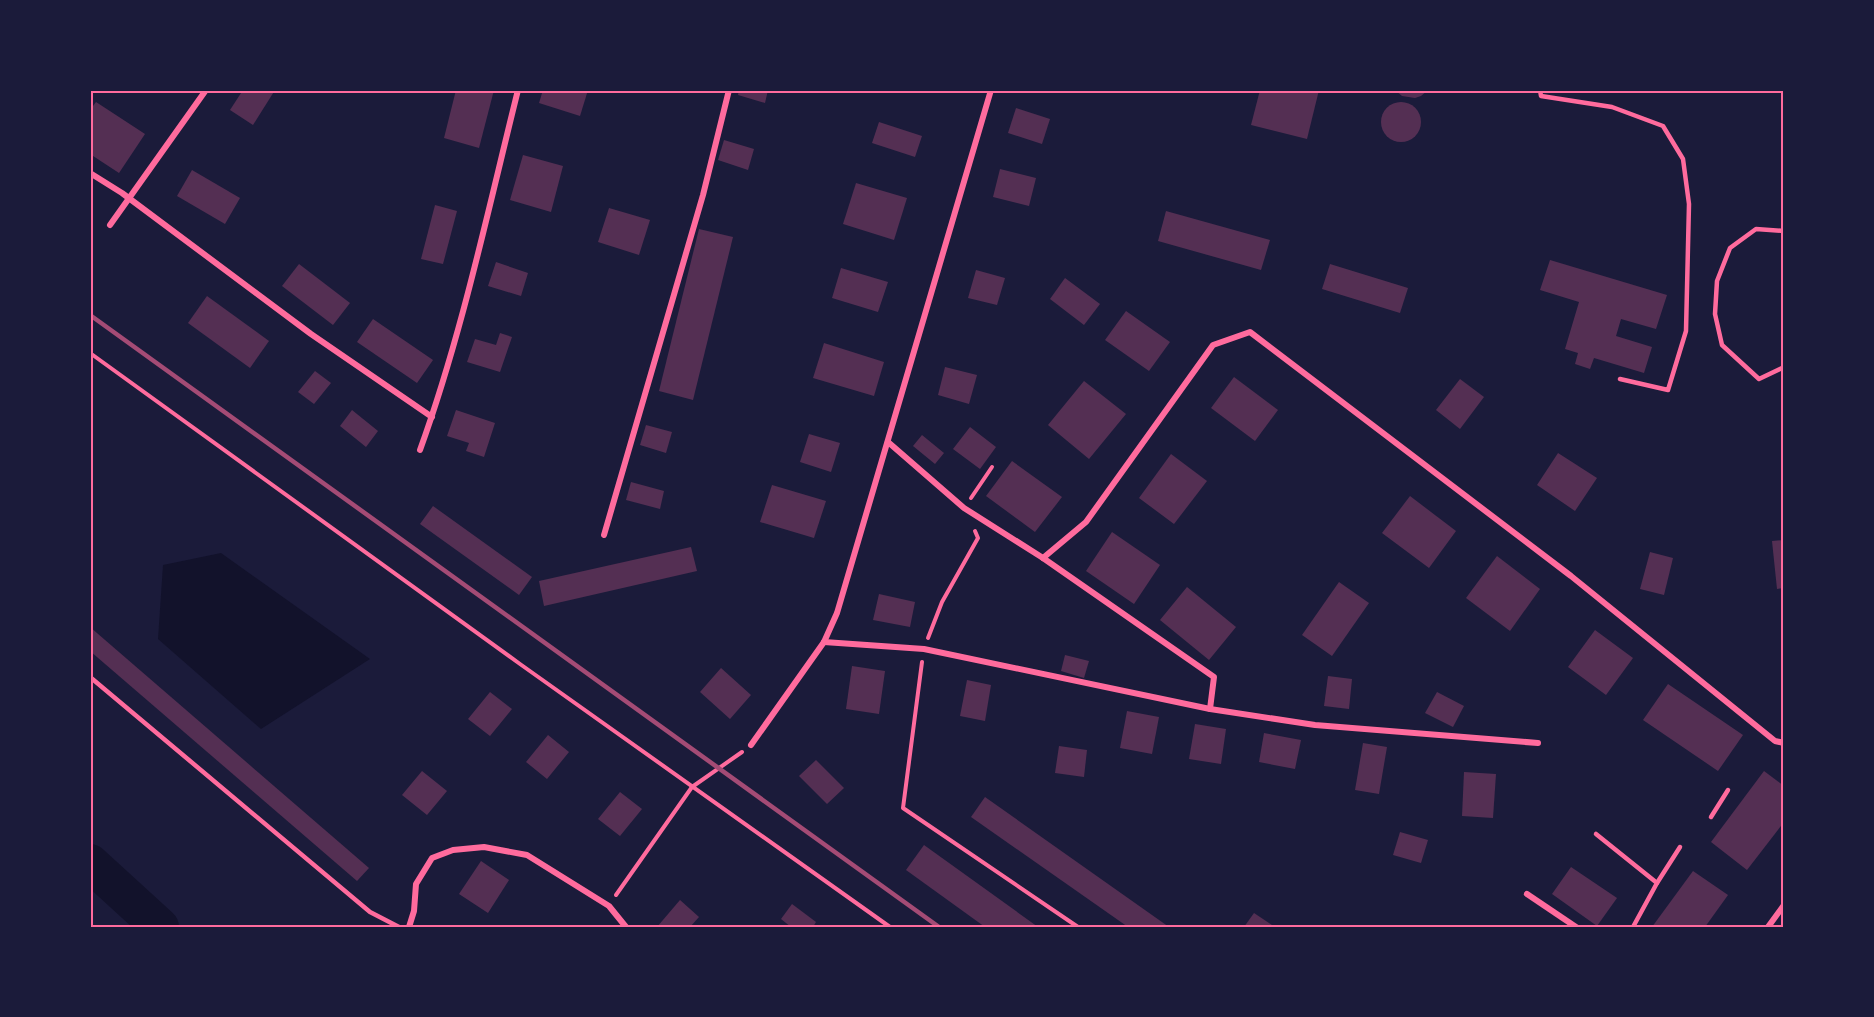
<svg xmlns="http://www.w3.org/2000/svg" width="1874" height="1017" viewBox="0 0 1874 1017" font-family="Ubuntu,sans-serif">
  <rect width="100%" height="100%" fill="#1b1b3a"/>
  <!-- water -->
  <path fill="#12122b" d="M221 553 370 659 261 729 158 639 163 565Z"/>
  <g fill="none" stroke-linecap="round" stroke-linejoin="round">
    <!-- river -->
    <path stroke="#12122b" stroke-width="38" d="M90 863 160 927"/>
  </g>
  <!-- building -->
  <g fill="#542f53">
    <path d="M243 90H275L253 125 230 110Z"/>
    <path d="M456 90H494L479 148 444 138Z"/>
    <path d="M543 90H588L580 116 539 103Z"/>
    <path d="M739 90H768L765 103 738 95Z"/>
    <path d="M1260 90H1319L1307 139 1251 125Z"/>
    <path d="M1395 90H1428L1421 96 1415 98 1402 96Z"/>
    <path d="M96 102 145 134 119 173 90 154V110Z"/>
    <circle cx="1401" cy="122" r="20"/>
    <path d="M1016 108 1050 119 1042 144 1008 133Z"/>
    <path d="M879 122 922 136 915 157 872 143Z"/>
    <path d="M724 140 754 149 748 170 718 160Z"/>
    <path d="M523 155 563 166 551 212 510 200Z"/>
    <path d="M1000 169 1036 178 1029 206 993 197Z"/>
    <path d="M192 170 240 198 225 224 177 196Z"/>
    <path d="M856 183 907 198 894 240 843 224Z"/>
    <path d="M435 205 457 211 443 264 421 259Z"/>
    <path d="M609 208 650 220 639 255 598 242Z"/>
    <path d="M1166 211 1270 240 1261 270 1158 241Z"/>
    <path d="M699 229 733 237 693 400 659 391Z"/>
    <path d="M1550 260 1667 295 1656 329 1621 319 1616 336 1652 347 1644 373 1594 358 1590 369 1575 364 1578 353 1565 349 1579 302 1540 290Z"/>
    <path d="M496 262 528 273 521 296 488 286Z"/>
    <path d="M299 264 350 303 333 325 282 286Z"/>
    <path d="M1330 264 1408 288 1400 313 1322 289Z"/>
    <path d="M841 268 888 282 878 312 832 298Z"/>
    <path d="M976 270 1005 278 997 305 968 298Z"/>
    <path d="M1065 278 1100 304 1084 325 1050 299Z"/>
    <path d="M207 296 269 341 250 368 188 323Z"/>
    <path d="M1126 311 1170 342 1149 371 1105 340Z"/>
    <path d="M373 319 433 360 417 383 357 342Z"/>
    <path d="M500 333 512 337 500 372 467 362 475 339 496 345Z"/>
    <path d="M824 343 884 362 874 396 813 378Z"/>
    <path d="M945 367 977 375 969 404 938 395Z"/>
    <path d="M315 371 331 383 314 404 298 392Z"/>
    <path d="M1234 377 1278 410 1255 441 1211 408Z"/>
    <path d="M1460 379 1484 397 1460 429 1436 410Z"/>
    <path d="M1084 381 1126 414 1089 459 1048 425Z"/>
    <path d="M352 410 378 431 366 447 340 426Z"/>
    <path d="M456 410 495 423 484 457 466 451 469 443 447 436Z"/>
    <path d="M646 425 672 432 666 453 640 445Z"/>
    <path d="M970 427 996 447 980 469 953 449Z"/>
    <path d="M809 434 840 443 831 472 800 462Z"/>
    <path d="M922 435 944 453 935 464 913 446Z"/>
    <path d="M1558 453 1597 478 1575 511 1537 485Z"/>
    <path d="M1171 454 1207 481 1174 524 1139 498Z"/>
    <path d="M1012 461 1062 497 1035 532 986 496Z"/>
    <path d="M631 482 664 491 660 509 626 500Z"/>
    <path d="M772 485 826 501 814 538 760 522Z"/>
    <path d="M1410 496 1456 531 1429 568 1382 533Z"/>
    <path d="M433 506 532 577 519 595 420 524Z"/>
    <path d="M1112 532 1160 565 1134 604 1086 571Z"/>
    <path d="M1784 540V588L1777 589 1772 541Z"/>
    <path d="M691 547 697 571 544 606 539 581Z"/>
    <path d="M1650 552 1673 558 1664 595 1640 589Z"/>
    <path d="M1497 556 1540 589 1510 631 1466 598Z"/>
    <path d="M1339 582 1369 603 1332 656 1302 635Z"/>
    <path d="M1187 587 1236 627 1209 660 1160 620Z"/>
    <path d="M879 594 915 602 910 627 873 620Z"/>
    <path d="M90 627 369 868 357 881 90 651Z"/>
    <path d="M1595 630 1633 658 1606 695 1568 667Z"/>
    <path d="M1065 655 1089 661 1084 678 1061 671Z"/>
    <path d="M852 666 885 671 879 714 846 709Z"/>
    <path d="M721 668 751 695 730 719 700 692Z"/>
    <path d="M1328 676 1352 679 1349 709 1324 706Z"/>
    <path d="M967 680 991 685 985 721 960 716Z"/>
    <path d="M1668 684 1743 735 1718 771 1643 720Z"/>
    <path d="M490 692 512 709 490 736 468 719Z"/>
    <path d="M1437 692 1464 706 1453 727 1425 713Z"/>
    <path d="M1127 711 1159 717 1152 754 1120 748Z"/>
    <path d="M1195 724 1226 729 1221 764 1189 759Z"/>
    <path d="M1264 733 1301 740 1295 769 1259 762Z"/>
    <path d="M548 735 569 752 547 779 526 762Z"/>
    <path d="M1363 743 1387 747 1379 794 1355 790Z"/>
    <path d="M1059 746 1087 750 1084 777 1055 773Z"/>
    <path d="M816 760 844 788 827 804 799 776Z"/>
    <path d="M422 771 447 791 427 815 402 795Z"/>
    <path d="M1764 771 1784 786V822L1747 870 1711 842Z"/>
    <path d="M1464 772 1496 774 1493 818 1462 816Z"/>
    <path d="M620 792 642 809 620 836 598 819Z"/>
    <path d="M985 797 1169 927H1128L971 817Z"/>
    <path d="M1400 832 1428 840 1421 863 1393 855Z"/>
    <path d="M924 845 1038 927H985L906 870Z"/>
    <path d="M481 861 509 880 488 913 459 894Z"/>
    <path d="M1571 867 1617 898 1597 926 1552 894Z"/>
    <path d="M1693 871 1728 895 1705 927H1652Z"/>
    <path d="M680 900 699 917 690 927H657Z"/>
    <path d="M792 904 816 922 813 927H791L781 919Z"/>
    <path d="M1254 913 1275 927H1244Z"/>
  </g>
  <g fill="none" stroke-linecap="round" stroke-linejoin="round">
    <!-- path -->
    <g stroke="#ff6b9d" stroke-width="4">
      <path d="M90 353 520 664 890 927"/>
      <path d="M971 498 992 467"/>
      <path d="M928 638 942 602 978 538 975 531"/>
      <path d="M922 662 903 808 1078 927"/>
      <path d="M616 895 692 787 742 752"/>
    </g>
    <!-- service -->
    <g stroke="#ff6b9d" stroke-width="4.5">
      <path d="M1540 90 1541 96 1612 107 1663 126 1683 159 1689 204 1686 331 1668 390 1620 379"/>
      <path d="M1784 231 1756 229 1730 248 1717 281 1715 314 1722 345 1759 379 1784 367"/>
      <path d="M90 677 370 912 399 927"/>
      <path d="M1711 817 1728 790"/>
      <path d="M1596 834 1657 883 1633 927"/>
      <path d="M1657 883 1680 847"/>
    </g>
    <!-- minor -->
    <g stroke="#ff6b9d" stroke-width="6">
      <path d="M90 173 122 193 311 334 432 417"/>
      <path d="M110 225 206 90"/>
      <path d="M888 442 964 508 1043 558 1214 677 1210 709"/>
      <path d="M420 450C462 334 488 210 518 90"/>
      <path d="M604 535 703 195 729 90"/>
      <path d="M1043 558 1086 522 1213 345 1250 332 1571 576 1775 741 1784 743"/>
      <path d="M824 642 924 649 1210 709 1315 725 1538 743"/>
      <path d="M751 745 824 642 837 613 991 90"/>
      <path d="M1527 894 1576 927"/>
      <path d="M409 927 414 911 416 884 432 858 453 850 484 847 527 855 609 906 626 927"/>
      <path d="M1768 927 1784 905"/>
    </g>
    <!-- rail -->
    <path stroke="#a44b75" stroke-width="4.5" d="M90 315 939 927"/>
  </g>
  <!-- border -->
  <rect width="1874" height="1017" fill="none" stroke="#1b1b3a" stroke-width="183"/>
  <rect x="92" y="92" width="1690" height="834" fill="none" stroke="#ff6b9d" stroke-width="2"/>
</svg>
